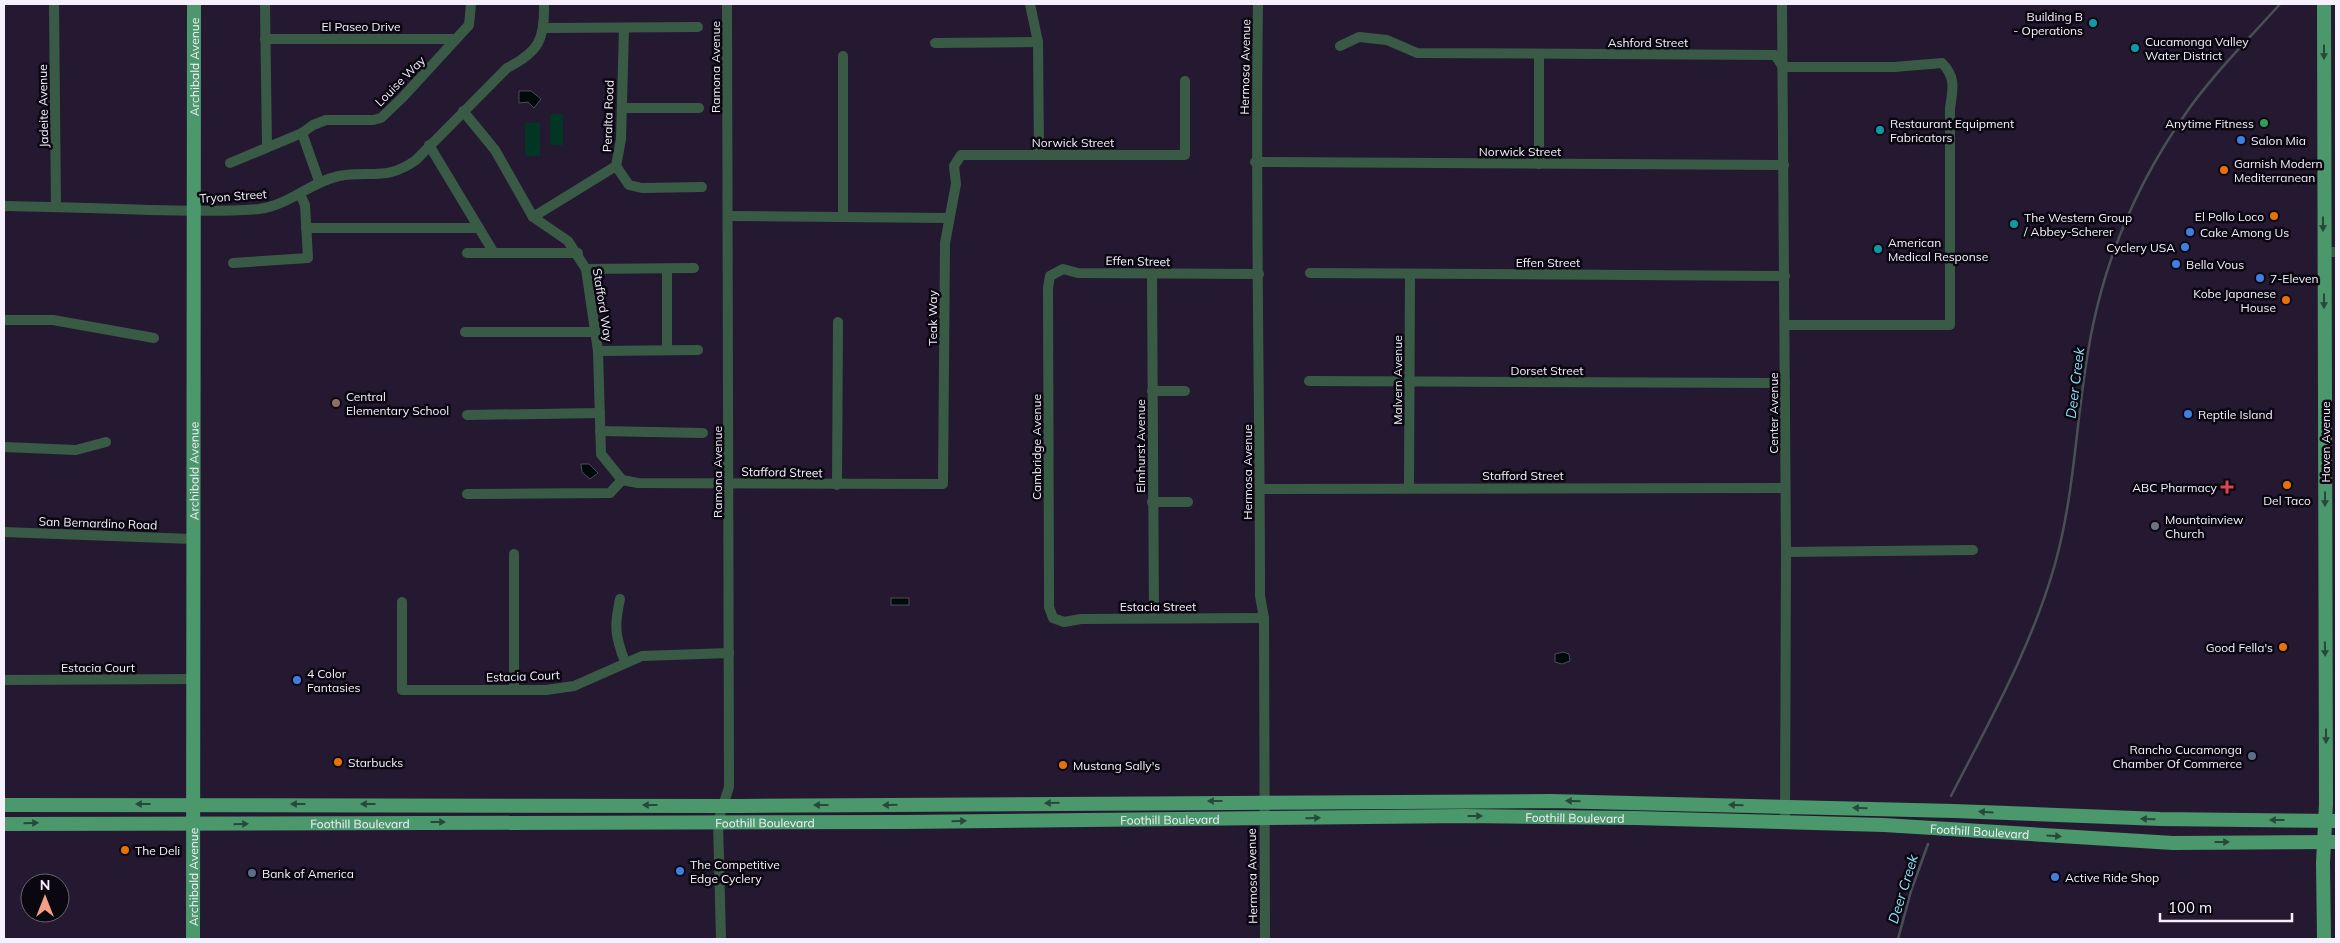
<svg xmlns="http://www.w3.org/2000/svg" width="2340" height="943" viewBox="0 0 2340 943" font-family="Mulish,sans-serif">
  <rect width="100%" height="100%" fill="#251931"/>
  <!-- green -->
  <g fill="#023624">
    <rect x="550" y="114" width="13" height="31"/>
    <rect x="525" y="123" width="15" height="33"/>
  </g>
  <!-- water -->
  <g fill="#000a0d" stroke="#4a4f55">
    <path d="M519 91H531L541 99 534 108 528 102 519 103Z"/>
    <path d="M581 464H589L598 473 590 479 582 472Z"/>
    <rect x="891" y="598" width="18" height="7"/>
    <path d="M1563 652 1569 654 1570 661 1562 664 1555 662V654Z"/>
  </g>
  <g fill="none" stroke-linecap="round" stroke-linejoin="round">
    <!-- stream -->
    <g stroke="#4a4f55" stroke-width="2.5">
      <path d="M1951 796C1990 720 2032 646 2055 564 2077 485 2076 404 2093 325 2109 249 2141 177 2186 113 2213 74 2248 40 2280 4"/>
      <path d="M1898 939 1911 891 1928 844"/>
    </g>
    <!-- minor -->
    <g stroke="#395b46" stroke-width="10">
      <path d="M54 4 56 207"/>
      <path d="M1030 4 1038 42 1039 155"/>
      <path d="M1258 4C1255 201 1260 398 1260 596L1264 618 1265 939"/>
      <path d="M1782 4 1786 552 1785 822"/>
      <path d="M265 5 267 147"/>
      <path d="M545 28 698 27"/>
      <path d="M265 39H456"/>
      <path d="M935 43 1038 42"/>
      <path d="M1340 46 1359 37 1387 40 1417 53 1775 55 1783 67H1894L1942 63C1956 77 1953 89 1950 108V325H1785"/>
      <path d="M1539 54V164"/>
      <path d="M843 56V217"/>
      <path d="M622 108H699"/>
      <path d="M463 111 495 150 533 217 568 241 586 269 598 351 601 454 622 480"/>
      <path d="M302 133 319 181"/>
      <path d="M429 145 494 253"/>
      <path d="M1255 162 1784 165"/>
      <path d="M230 163 302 133 313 125 326 120H373L381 118 402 98 469 25 471 4"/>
      <path d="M616 166 629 185 642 188 702 187"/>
      <path d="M4 206C52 207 100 208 149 210 185 211 223 212 259 209 290 205 310 182 339 176 371 170 385 182 416 160L507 68C539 52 545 39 544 4"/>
      <path d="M728 216 948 218"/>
      <path d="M533 217 616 166 621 139 624 28"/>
      <path d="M306 228H479"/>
      <path d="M2323 252H2336"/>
      <path d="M467 253H578"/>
      <path d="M233 263 308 258 305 205 300 194"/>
      <path d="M586 269 694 268"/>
      <path d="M667 269V350"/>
      <path d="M1310 273 1785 276"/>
      <path d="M1152 274 1154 618"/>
      <path d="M1259 274 1078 273 1063 269 1050 276 1048 288 1049 595V607L1053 618 1064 622 1081 619 1264 618"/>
      <path d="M4 320H53L154 338"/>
      <path d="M465 332H596"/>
      <path d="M598 351 698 350"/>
      <path d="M1309 381 1785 383"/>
      <path d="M1152 391H1185"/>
      <path d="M467 415 600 413"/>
      <path d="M600 431 703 433"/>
      <path d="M4 447 76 450 106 442"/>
      <path d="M622 480 638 483 943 484 945 243 956 184 954 166 961 155H1185V81"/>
      <path d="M837 485 838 322"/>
      <path d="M1409 487 1410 274"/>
      <path d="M1260 489 1785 488"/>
      <path d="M467 494 610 493 622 480"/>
      <path d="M1152 502H1188"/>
      <path d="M4 532 192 539"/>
      <path d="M1786 552 1973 550"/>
      <path d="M620 599C614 626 615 636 625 662"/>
      <path d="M402 602V690H546L574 686 642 656 729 653"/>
      <path d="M4 680 192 679"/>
      <path d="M514 690V554"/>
      <path d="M721 939 718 821 729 787 727 4"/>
    </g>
    <!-- major -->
    <g stroke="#4b986c" stroke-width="14">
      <path d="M4 805 741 806 1551 801 1954 811 2160 819 2336 821"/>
      <path id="s1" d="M4 824 903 822 1465 816 1635 818 1884 825 2173 843 2336 842"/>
      <path id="s2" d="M193 939 194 4"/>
      <path d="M2324 939 2323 863 2326 804 2324 4"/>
    </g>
  </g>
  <!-- one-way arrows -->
  <defs><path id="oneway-solid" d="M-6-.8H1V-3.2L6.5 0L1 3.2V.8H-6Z" transform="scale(1.25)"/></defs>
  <g fill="#28483a">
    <use href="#oneway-solid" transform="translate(2324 52) rotate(90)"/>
    <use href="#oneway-solid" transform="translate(2323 224) rotate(90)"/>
    <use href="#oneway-solid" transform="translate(2324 301) rotate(90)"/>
    <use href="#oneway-solid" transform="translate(2325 499) rotate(90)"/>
    <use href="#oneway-solid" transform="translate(2325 649) rotate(89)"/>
    <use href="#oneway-solid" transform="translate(2326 736) rotate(90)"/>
    <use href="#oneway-solid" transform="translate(1215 801) rotate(-180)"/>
    <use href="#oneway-solid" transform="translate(1573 801) rotate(-179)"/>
    <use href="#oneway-solid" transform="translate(1052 803) rotate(179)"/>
    <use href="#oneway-solid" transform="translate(143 804) rotate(-180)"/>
    <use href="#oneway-solid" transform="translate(298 804) rotate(180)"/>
    <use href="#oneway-solid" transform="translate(368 804) rotate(180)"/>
    <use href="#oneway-solid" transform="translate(650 805) rotate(180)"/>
    <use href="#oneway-solid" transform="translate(821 805) rotate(180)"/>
    <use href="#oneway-solid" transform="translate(890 805) rotate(179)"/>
    <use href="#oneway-solid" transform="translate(1736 805) rotate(-178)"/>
    <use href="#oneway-solid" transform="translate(1860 808) rotate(-178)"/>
    <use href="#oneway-solid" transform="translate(1986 812) rotate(-177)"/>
    <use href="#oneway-solid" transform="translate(1475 816)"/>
    <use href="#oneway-solid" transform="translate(1313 818) rotate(-1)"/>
    <use href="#oneway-solid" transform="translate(2148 819) rotate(-178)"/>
    <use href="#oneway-solid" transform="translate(2277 820) rotate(-180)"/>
    <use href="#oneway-solid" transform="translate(959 821) rotate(-1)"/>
    <use href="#oneway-solid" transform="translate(438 822)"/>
    <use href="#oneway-solid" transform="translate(31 823) rotate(-1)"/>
    <use href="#oneway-solid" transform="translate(241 824) rotate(-1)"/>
    <use href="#oneway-solid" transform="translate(2054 836) rotate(4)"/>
    <use href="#oneway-solid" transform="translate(2222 842)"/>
  </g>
  <!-- markers -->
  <g fill="#0f9aa8" stroke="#0b0711" stroke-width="2">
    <circle cx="2093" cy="23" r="5"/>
    <circle cx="2135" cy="48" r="5"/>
    <circle cx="1880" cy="130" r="5"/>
    <circle cx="2014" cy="224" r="5"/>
    <circle cx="1878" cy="249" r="5"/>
  </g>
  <circle fill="#2e9e5b" stroke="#0b0711" stroke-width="2" cx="2264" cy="123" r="5"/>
  <g fill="#3f7fe0" stroke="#0b0711" stroke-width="2">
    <circle cx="2241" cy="140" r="5"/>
    <circle cx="2190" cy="232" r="5"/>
    <circle cx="2185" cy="247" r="5"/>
    <circle cx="2176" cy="264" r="5"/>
    <circle cx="2260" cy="278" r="5"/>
    <circle cx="2188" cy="414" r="5"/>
    <circle cx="297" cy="680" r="5"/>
    <circle cx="680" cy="871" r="5"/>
    <circle cx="2055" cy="877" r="5"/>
  </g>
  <g fill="#e8710a" stroke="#0b0711" stroke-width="2">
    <circle cx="2224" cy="170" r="5"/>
    <circle cx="2274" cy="216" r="5"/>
    <circle cx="2286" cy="300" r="5"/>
    <circle cx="2287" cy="485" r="5"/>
    <circle cx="2283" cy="647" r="5"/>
    <circle cx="338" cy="762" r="5"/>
    <circle cx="1063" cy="765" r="5"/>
    <circle cx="125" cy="850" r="5"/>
  </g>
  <circle fill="#8d6e63" stroke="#0b0711" stroke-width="2" cx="336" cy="403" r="5"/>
  <path fill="#e0444e" stroke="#0b0711" stroke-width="2" d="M2224.5 479.5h5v5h5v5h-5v5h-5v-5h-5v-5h5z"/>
  <circle fill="#6b7280" stroke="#0b0711" stroke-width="2" cx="2155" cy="526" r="5"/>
  <g fill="#5c6f8a" stroke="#0b0711" stroke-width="2">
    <circle cx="2252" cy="756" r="5"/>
    <circle cx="252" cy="873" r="5"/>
  </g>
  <g text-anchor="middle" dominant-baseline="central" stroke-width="5" stroke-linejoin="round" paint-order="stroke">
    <!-- poi labels -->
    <g font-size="12" fill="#f6f0fe" stroke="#0b0711" text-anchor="start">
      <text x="2083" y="16" text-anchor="end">Building B<tspan x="2083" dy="14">- Operations</tspan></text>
      <text x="2145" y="41">Cucamonga Valley<tspan x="2145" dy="14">Water District</tspan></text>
      <text x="1890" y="123">Restaurant Equipment<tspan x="1890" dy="14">Fabricators</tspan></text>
      <text x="2254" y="123" text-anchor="end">Anytime Fitness</text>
      <text x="2251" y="140">Salon Mia</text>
      <text x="2234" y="163">Garnish Modern<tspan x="2234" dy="14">Mediterranean</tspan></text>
      <text x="2264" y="216" text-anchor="end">El Pollo Loco</text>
      <text x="2024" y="217">The Western Group<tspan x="2024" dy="14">/ Abbey-Scherer</tspan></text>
      <text x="2200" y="232">Cake Among Us</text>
      <text x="1888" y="242">American<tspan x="1888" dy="14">Medical Response</tspan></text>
      <text x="2175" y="247" text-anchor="end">Cyclery USA</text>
      <text x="2186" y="264">Bella Vous</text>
      <text x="2270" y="278">7-Eleven</text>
      <text x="2276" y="293" text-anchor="end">Kobe Japanese<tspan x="2276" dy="14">House</tspan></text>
      <text x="346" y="396">Central<tspan x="346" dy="14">Elementary School</tspan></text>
      <text x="2198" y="414">Reptile Island</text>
      <text x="2217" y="487" text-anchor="end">ABC Pharmacy</text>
      <text x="2287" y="500" text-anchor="middle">Del Taco</text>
      <text x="2165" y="519">Mountainview<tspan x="2165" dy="14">Church</tspan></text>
      <text x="2273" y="647" text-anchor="end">Good Fella's</text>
      <text x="307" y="673">4 Color<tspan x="307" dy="14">Fantasies</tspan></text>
      <text x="2242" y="749" text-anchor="end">Rancho Cucamonga<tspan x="2242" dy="14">Chamber Of Commerce</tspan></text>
      <text x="348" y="762">Starbucks</text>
      <text x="1073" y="765">Mustang Sally's</text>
      <text x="135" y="850">The Deli</text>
      <text x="690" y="864">The Competitive<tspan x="690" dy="14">Edge Cyclery</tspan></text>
      <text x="262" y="873">Bank of America</text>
      <text x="2065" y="877">Active Ride Shop</text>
    </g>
    <!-- street labels -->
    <g font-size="12" fill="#f6f0fe" stroke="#0b0711">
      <text x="361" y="26">El Paseo Drive</text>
      <text x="1648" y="42">Ashford Street</text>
      <text stroke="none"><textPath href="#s2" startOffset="872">Archibald Avenue</textPath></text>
      <text transform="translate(715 67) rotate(-90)">Ramona Avenue</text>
      <text transform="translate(1245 67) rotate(-89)">Hermosa Avenue</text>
      <text transform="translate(400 81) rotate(-45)">Louise Way</text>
      <text transform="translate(43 106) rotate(-91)">Jadeite Avenue</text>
      <text transform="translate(608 116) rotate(-88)">Peralta Road</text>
      <text x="1073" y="142">Norwick Street</text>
      <text x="1520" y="151">Norwick Street</text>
      <text transform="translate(233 196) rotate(-4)">Tryon Street</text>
      <text transform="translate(1138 261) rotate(1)">Effen Street</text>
      <text x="1548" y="262">Effen Street</text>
      <text transform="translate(603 305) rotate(81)">Stafford Way</text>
      <text transform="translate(932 318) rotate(-90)">Teak Way</text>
      <text x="1547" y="370">Dorset Street</text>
      <text transform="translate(1397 380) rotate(-90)">Malvern Avenue</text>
      <text transform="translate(1773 413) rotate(-90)">Center Avenue</text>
      <text transform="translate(2325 442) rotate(-90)">Haven Avenue</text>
      <text transform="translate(1140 446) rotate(-90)">Elmhurst Avenue</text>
      <text transform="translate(1036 447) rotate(-90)">Cambridge Avenue</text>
      <text stroke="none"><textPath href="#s2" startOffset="468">Archibald Avenue</textPath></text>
      <text transform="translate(717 472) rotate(-90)">Ramona Avenue</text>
      <text transform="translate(782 472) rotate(1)">Stafford Street</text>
      <text transform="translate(1247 472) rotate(-90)">Hermosa Avenue</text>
      <text x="1523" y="475">Stafford Street</text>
      <text transform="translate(98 523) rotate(2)">San Bernardino Road</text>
      <text x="1158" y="606">Estacia Street</text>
      <text x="98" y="667">Estacia Court</text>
      <text transform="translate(523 676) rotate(-2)">Estacia Court</text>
      <text stroke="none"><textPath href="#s1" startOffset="1571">Foothill Boulevard</textPath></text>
      <text stroke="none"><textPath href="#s1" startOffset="1166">Foothill Boulevard</textPath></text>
      <text stroke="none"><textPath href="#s1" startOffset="761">Foothill Boulevard</textPath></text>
      <text stroke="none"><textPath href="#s1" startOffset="356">Foothill Boulevard</textPath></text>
      <text stroke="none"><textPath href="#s1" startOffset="1976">Foothill Boulevard</textPath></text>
      <text stroke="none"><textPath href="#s2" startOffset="62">Archibald Avenue</textPath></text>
      <text transform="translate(1252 876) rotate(-91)">Hermosa Avenue</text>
    </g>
    <!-- water labels -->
    <g font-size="14" font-style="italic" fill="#8ce5fa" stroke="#0b0711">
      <text transform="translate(2075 383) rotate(-83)">Deer Creek</text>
      <text transform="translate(1903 889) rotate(-73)">Deer Creek</text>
    </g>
  </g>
  <!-- border -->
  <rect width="2340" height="943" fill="none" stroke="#f6f0fe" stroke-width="10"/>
  <!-- north arrow -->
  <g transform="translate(45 898)"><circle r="24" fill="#0b0711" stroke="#696470"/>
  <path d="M0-4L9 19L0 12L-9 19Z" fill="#f39f85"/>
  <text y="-8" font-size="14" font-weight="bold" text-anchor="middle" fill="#f6f0fe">N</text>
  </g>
  <!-- scale -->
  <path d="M2160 913v8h132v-8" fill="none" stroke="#f6f0fe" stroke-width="2.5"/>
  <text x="2168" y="913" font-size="15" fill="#f6f0fe" stroke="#0b0711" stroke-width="4" paint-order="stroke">100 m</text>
</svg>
